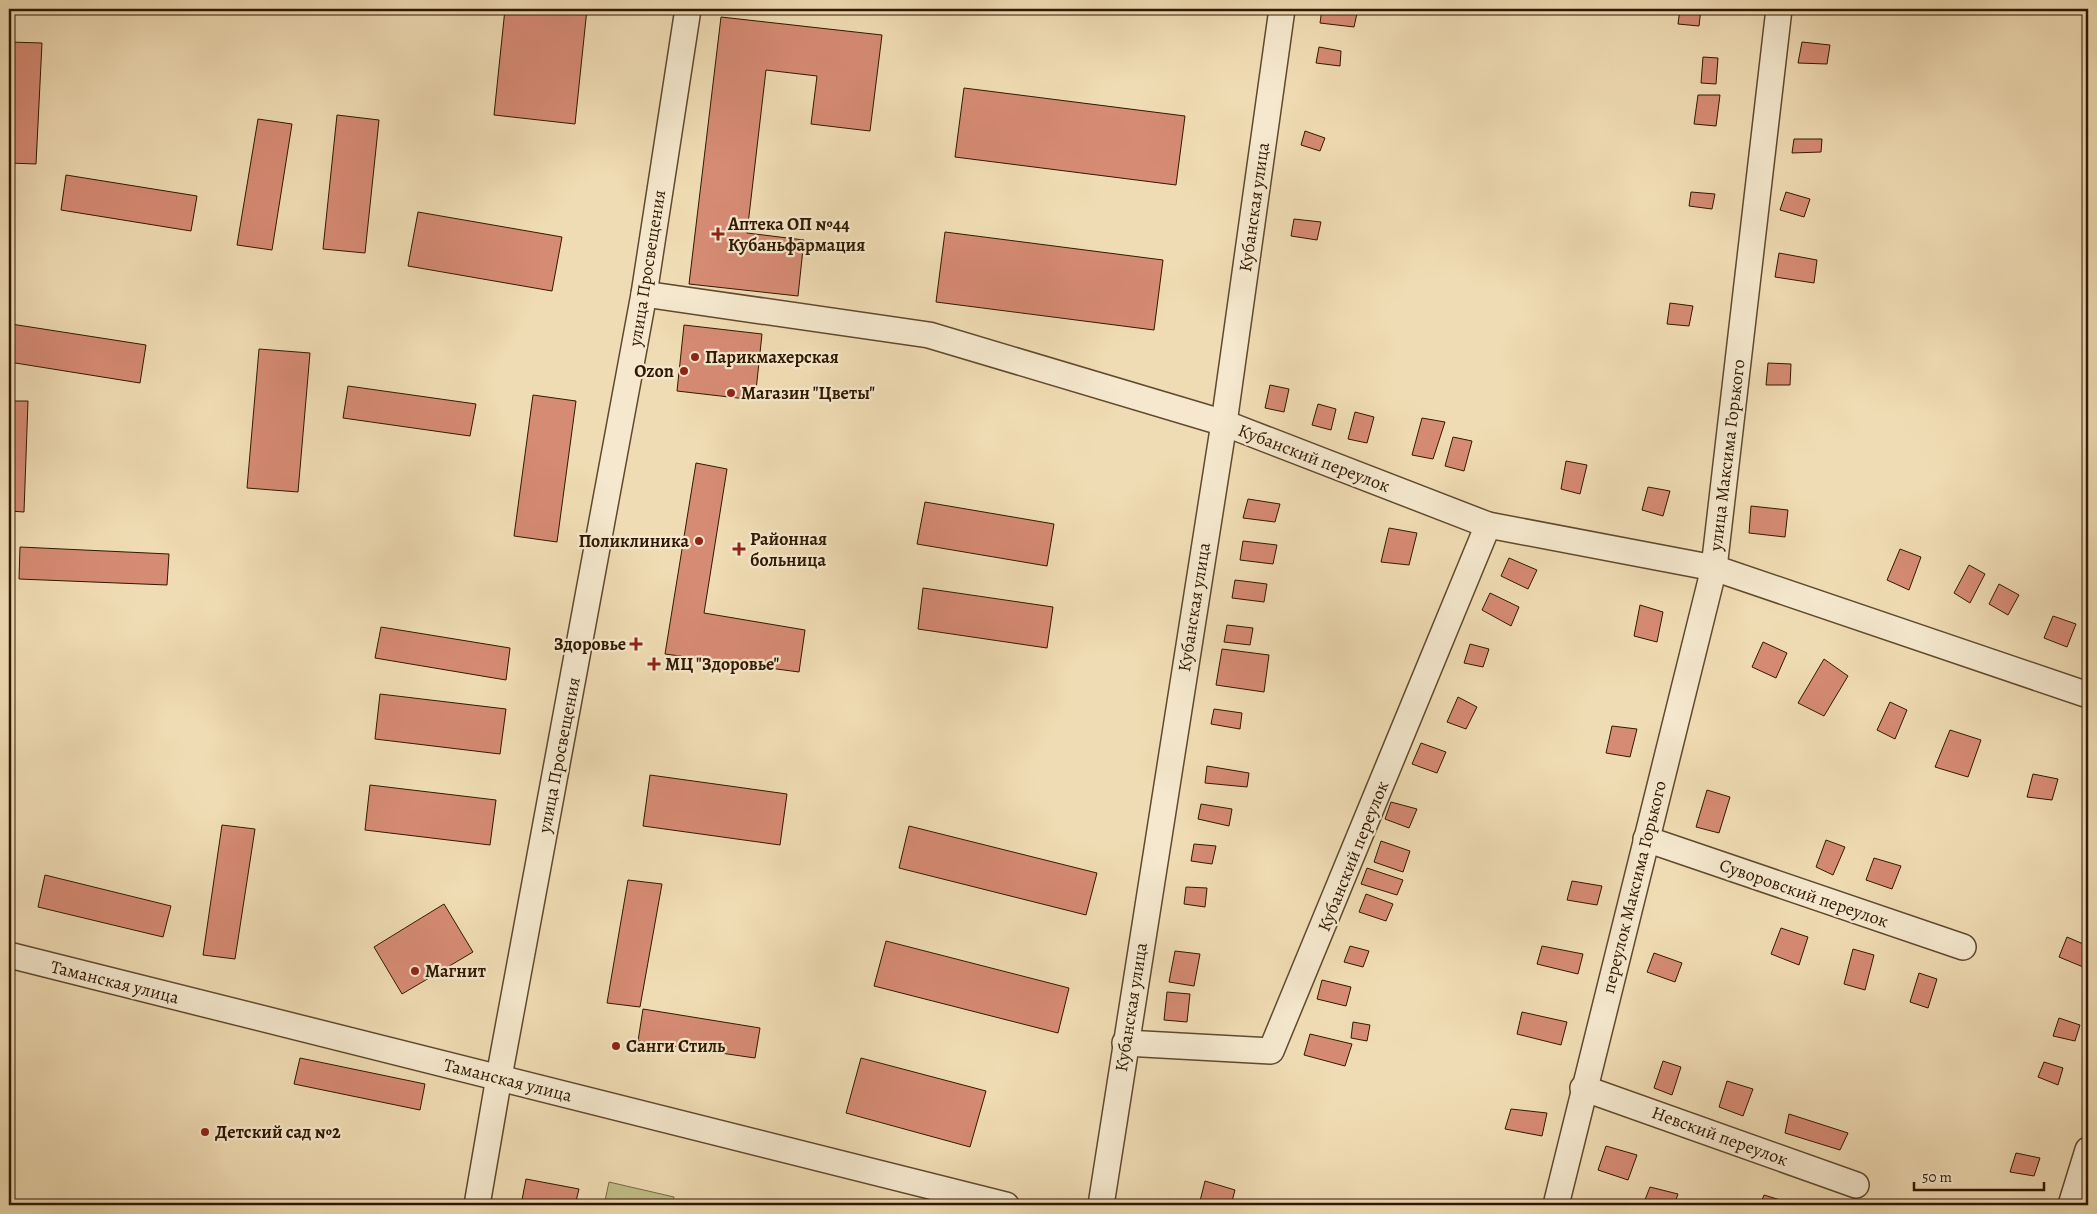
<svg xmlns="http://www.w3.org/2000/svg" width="2097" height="1214" viewBox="0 0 2097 1214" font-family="Alegreya,serif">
  <rect width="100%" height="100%" fill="#f0dcb4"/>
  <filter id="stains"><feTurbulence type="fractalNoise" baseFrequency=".004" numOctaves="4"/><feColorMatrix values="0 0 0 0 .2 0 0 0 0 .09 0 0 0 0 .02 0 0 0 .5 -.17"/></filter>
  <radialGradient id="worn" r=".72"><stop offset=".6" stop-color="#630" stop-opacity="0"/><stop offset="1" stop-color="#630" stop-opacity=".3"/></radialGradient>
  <!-- green -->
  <path fill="#c1be88" stroke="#786b44" d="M609 1182 674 1197 672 1205H604Z"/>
  <!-- building -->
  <g fill="#d68b74" stroke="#301800">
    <path d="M178 9H209L208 14 178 12Z"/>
    <path d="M505 9H587L575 124 494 115Z"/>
    <path d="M1322 9H1358L1354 27 1320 23Z"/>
    <path d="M1680 9H1701L1699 26 1678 24Z"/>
    <path d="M721 17 882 35 870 131 811 124 817 76 766 70 747 233 804 240 798 296 689 284Z"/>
    <path d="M9 42 42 43 36 164 9 163Z"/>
    <path d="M1802 42 1830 45 1827 64 1798 63Z"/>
    <path d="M1319 47 1341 51 1340 66 1316 63Z"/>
    <path d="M1703 57 1718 58 1716 84 1701 83Z"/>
    <path d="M964 88 1185 116 1176 185 955 157Z"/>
    <path d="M1698 95H1720L1716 126 1694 124Z"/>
    <path d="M337 115 379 120 365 253 323 249Z"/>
    <path d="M258 119 292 124 272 250 237 245Z"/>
    <path d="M1305 131 1325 138 1320 151 1301 145Z"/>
    <path d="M1794 139H1822L1821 152 1792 153Z"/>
    <path d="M66 175 197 196 191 231 61 210Z"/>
    <path d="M1691 192 1715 194 1712 209 1689 206Z"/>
    <path d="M1786 192 1810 199 1804 217 1780 210Z"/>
    <path d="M418 212 562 237 552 291 408 266Z"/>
    <path d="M1294 219 1321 222 1317 240 1291 236Z"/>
    <path d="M945 232 1163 260 1154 330 936 302Z"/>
    <path d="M1779 253 1817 260 1814 283 1775 277Z"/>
    <path d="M1670 303 1693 306 1689 326 1667 324Z"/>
    <path d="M11 324 146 345 140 383 9 362Z"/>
    <path d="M684 325 762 334 755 400 677 391Z"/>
    <path d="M259 349 310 353 298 492 247 488Z"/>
    <path d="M1768 363 1791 364 1790 385H1766Z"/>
    <path d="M1270 385 1289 389 1284 412 1265 408Z"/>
    <path d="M348 386 476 404 470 436 343 418Z"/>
    <path d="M533 395 576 401 557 542 514 536Z"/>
    <path d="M9 401H28L24 512 9 511Z"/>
    <path d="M1318 404 1336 409 1331 430 1312 425Z"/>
    <path d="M1355 412 1374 417 1367 443 1348 439Z"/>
    <path d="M1422 418 1445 422 1433 459 1412 455Z"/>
    <path d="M1453 437 1472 441 1464 471 1445 466Z"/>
    <path d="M1566 461 1587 465 1580 494 1561 489Z"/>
    <path d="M696 463 727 469 704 613 805 630 799 672 665 654Z"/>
    <path d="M1648 487 1670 491 1663 516 1642 510Z"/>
    <path d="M1248 499 1280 504 1275 522 1243 518Z"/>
    <path d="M925 502 1054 524 1047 566 917 544Z"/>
    <path d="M1751 506 1788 510 1785 537 1749 533Z"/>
    <path d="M1389 528 1417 533 1409 565 1381 562Z"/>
    <path d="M1243 541 1277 545 1273 564 1240 560Z"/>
    <path d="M20 547 169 554 167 585 19 579Z"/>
    <path d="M1900 549 1921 557 1909 590 1887 580Z"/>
    <path d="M1509 558 1537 570 1528 589 1501 576Z"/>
    <path d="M1969 565 1985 574 1970 603 1954 593Z"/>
    <path d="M1235 580 1267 584 1264 602 1232 598Z"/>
    <path d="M1999 584 2019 595 2008 615 1989 604Z"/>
    <path d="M923 588 1053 607 1047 648 918 629Z"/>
    <path d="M1490 593 1519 607 1511 626 1482 610Z"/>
    <path d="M1640 605 1663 612 1657 642 1634 636Z"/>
    <path d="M2053 616 2076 624 2067 647 2044 638Z"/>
    <path d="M1227 625 1253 628 1250 645 1224 642Z"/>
    <path d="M381 627 510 648 506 680 375 658Z"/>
    <path d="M1763 642 1787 653 1776 678 1752 667Z"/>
    <path d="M1470 644 1489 649 1483 667 1464 663Z"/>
    <path d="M1222 649 1269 655 1264 692 1216 685Z"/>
    <path d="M1824 659 1848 676 1824 716 1798 703Z"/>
    <path d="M380 694 506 709 500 754 375 739Z"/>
    <path d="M1458 697 1477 707 1466 729 1447 722Z"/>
    <path d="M1890 702 1907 710 1895 739 1877 730Z"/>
    <path d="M1214 709 1242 713 1240 729 1211 724Z"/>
    <path d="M1612 726 1637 729 1630 757 1606 753Z"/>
    <path d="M1950 730 1981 740 1968 777 1935 767Z"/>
    <path d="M1421 743 1446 752 1437 773 1412 764Z"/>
    <path d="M1207 766 1249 773 1247 787 1205 783Z"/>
    <path d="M2033 774 2058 779 2052 800 2027 797Z"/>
    <path d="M650 775 787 794 780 845 643 826Z"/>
    <path d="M370 785 496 800 490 845 365 830Z"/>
    <path d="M1707 790 1730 797 1719 833 1696 827Z"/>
    <path d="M1391 802 1417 809 1409 828 1385 819Z"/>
    <path d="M1201 804 1232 809 1229 826 1198 819Z"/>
    <path d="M222 825 255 829 235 959 203 955Z"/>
    <path d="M909 826 1097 873 1086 915 899 868Z"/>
    <path d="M1826 840 1845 847 1833 875 1816 867Z"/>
    <path d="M1381 841 1410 851 1403 872 1374 862Z"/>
    <path d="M1194 844 1216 846 1212 864 1191 861Z"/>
    <path d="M1874 858 1901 866 1892 889 1866 880Z"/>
    <path d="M1367 868 1403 880 1397 895 1361 884Z"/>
    <path d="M45 875 171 906 163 937 38 907Z"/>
    <path d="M628 880 662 884 640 1007 607 1003Z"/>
    <path d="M1572 881 1602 886 1597 905 1567 900Z"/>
    <path d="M1186 887 1207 888 1205 907 1184 904Z"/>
    <path d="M2088 893V905L2084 904Z"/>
    <path d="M1366 894 1393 904 1386 921 1359 912Z"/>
    <path d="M444 904 473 952 402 994 374 947Z"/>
    <path d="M1781 928 1808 937 1799 965 1771 954Z"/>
    <path d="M2067 937 2088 946V969L2059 957Z"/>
    <path d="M886 941 1069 988 1058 1033 874 986Z"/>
    <path d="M1350 946 1369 951 1363 967 1344 962Z"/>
    <path d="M1542 946 1583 954 1578 974 1537 964Z"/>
    <path d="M1853 949 1874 955 1865 990 1844 984Z"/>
    <path d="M1175 951 1200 954 1194 986 1169 982Z"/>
    <path d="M1654 953 1682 963 1675 982 1647 972Z"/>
    <path d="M1919 973 1937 979 1928 1008 1910 1002Z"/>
    <path d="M1322 980 1351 987 1346 1006 1317 999Z"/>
    <path d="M1167 992 1190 994 1187 1022 1164 1020Z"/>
    <path d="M643 1009 760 1028 755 1058 638 1041Z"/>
    <path d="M1522 1012 1567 1022 1561 1045 1517 1034Z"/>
    <path d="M2059 1018 2080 1025 2075 1041 2053 1036Z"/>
    <path d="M1353 1022 1370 1025 1367 1041 1351 1038Z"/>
    <path d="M1310 1034 1352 1044 1345 1066 1304 1055Z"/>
    <path d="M300 1058 425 1084 420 1110 294 1084Z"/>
    <path d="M861 1058 986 1091 970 1147 846 1113Z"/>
    <path d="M1663 1061 1681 1067 1672 1095 1654 1088Z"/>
    <path d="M2044 1062 2063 1068 2058 1085 2038 1077Z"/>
    <path d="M1727 1081 1753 1089 1743 1116 1719 1107Z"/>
    <path d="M1511 1109 1547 1113 1542 1136 1505 1129Z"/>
    <path d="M1789 1114 1848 1133 1840 1150 1785 1133Z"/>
    <path d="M1606 1146 1637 1155 1628 1180 1598 1170Z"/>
    <path d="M2016 1153 2040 1158 2034 1176 2010 1172Z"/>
    <path d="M526 1179 579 1189 575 1205H521Z"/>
    <path d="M1205 1181 1235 1190 1231 1205H1199Z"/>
    <path d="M1650 1187 1678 1194 1674 1205H1643Z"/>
    <path d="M1764 1195 1787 1202 1786 1205H1760Z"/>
    <path d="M2002 1200 2020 1205H2000Z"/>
    <path d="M1496 1201 1513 1205H1495Z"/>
  </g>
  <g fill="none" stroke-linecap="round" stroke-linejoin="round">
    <!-- minor casing -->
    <g stroke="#60492d" stroke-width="28">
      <g id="minor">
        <path d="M644 294 929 335 1224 423 1488 525 1714 568 2088 695"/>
        <path d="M1646 839 1963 947"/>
        <path d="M9 955 1006 1205"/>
        <path d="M1125 1043 1271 1051 1488 525"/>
        <path d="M1583 1088 1856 1185"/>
        <path d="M477 1205 499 1077 644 294 688 9"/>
        <path d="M1101 1205 1224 423 1282 9"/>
        <path d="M1556 1205 1714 568 1779 9"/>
        <path d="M2071 1205 2088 1150"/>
      </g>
    </g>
    <!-- minor -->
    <use href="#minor" stroke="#f5e8ce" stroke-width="25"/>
  </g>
  <!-- markers -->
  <g fill="#8f2418" stroke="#f5e8ce" stroke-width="2">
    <path d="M715.5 226.5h5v5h5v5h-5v5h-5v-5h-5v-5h5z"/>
    <circle cx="695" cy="357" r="5"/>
    <circle cx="684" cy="371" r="5"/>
    <circle cx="731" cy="393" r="5"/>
    <circle cx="699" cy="541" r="5"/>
    <path d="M736.5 541.5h5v5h5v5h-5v5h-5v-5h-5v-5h5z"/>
    <path d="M633.5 636.5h5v5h5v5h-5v5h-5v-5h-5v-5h5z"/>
    <path d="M651.5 656.5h5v5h5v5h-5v5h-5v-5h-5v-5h5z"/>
    <circle cx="415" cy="971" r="5"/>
    <circle cx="616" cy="1046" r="5"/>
    <circle cx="205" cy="1132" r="5"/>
  </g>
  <g text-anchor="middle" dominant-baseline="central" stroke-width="4.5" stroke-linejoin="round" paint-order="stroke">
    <!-- street labels -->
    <g font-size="18" fill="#301800" stroke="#f5e8ce">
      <text transform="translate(1254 207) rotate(-82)">Кубанская улица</text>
      <text transform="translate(647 268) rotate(-81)">улица Просвещения</text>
      <text transform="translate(1727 455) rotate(-83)">улица Максима Горького</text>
      <text transform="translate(1314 458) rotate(21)">Кубанский переулок</text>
      <text transform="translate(1194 607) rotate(-81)">Кубанская улица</text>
      <text transform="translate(559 755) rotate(-79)">улица Просвещения</text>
      <text transform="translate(1353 856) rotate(-68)">Кубанский переулок</text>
      <text transform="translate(1634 887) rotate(-76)">переулок Максима Горького</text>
      <text transform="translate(1804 893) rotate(19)">Суворовский переулок</text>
      <text transform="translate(115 982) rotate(14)">Таманская улица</text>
      <text transform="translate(1131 1007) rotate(-81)">Кубанская улица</text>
      <text transform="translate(508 1080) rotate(14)">Таманская улица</text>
      <text transform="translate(1720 1136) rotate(20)">Невский переулок</text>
    </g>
    <!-- poi labels -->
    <g font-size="18" font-weight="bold" fill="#301800" stroke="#f5e8ce" text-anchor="start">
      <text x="728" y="224">Аптека ОП №44<tspan x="728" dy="21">Кубаньфармация</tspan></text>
      <text x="705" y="357">Парикмахерская</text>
      <text x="674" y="371" text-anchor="end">Ozon</text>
      <text x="741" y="393">Магазин "Цветы"</text>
      <text x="750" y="539">Районная<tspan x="750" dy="21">больница</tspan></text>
      <text x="689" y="541" text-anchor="end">Поликлиника</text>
      <text x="626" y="644" text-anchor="end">Здоровье</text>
      <text x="665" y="664">МЦ "Здоровье"</text>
      <text x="425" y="971">Магнит</text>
      <text x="626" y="1046">Санги Стиль</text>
      <text x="215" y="1132">Детский сад №2</text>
    </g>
  </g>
  <!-- margin -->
  <rect width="2097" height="1214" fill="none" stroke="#f0dcb4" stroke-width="30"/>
  <rect x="10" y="10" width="2077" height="1194" fill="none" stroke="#301800" stroke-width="2.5"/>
  <rect x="15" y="15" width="2067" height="1184" fill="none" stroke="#301800"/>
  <!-- scale -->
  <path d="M1914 1182v8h130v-8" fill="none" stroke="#301800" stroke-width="2.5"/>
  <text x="1922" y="1182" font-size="15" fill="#301800" stroke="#f5e8ce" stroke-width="4" paint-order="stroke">50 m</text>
  <rect width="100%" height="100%" filter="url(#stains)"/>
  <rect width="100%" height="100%" fill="url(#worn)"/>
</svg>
